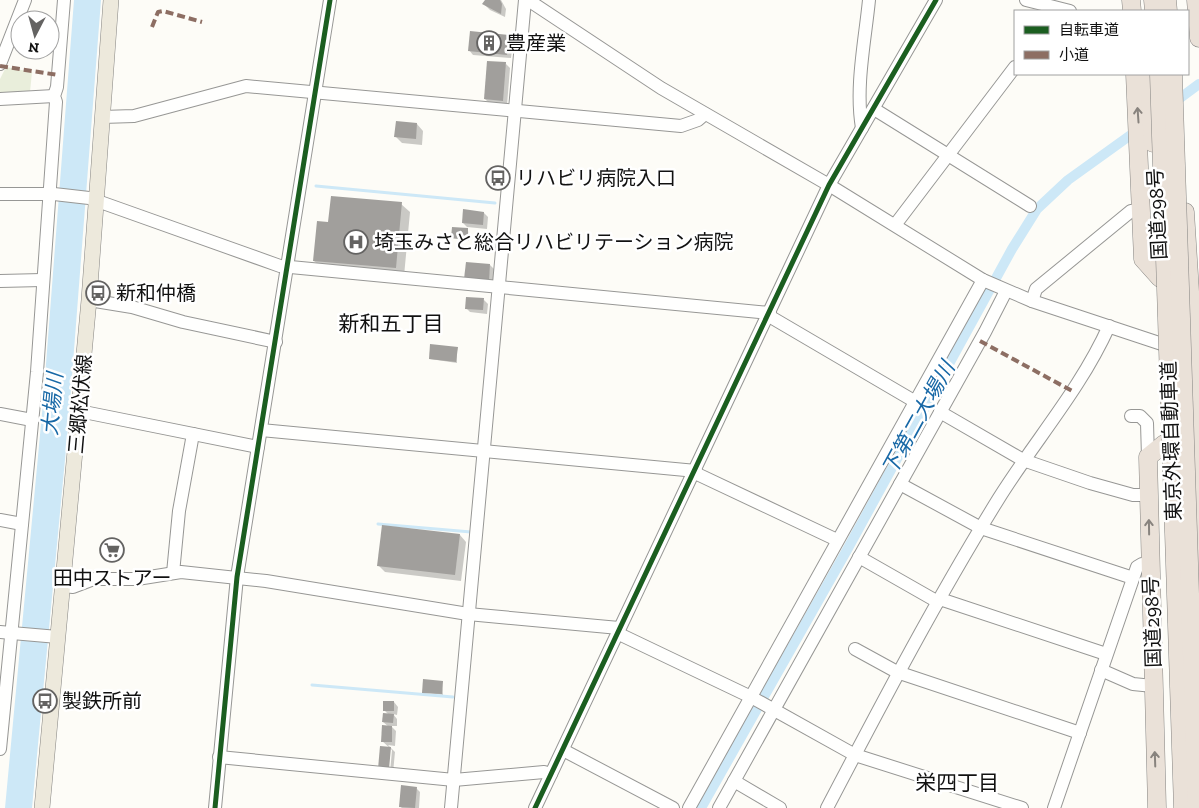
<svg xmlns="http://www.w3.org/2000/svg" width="1199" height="808" viewBox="0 0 1199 808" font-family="'Zilla Slab','Noto Sans JP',serif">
  <rect width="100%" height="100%" fill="#fdfcf7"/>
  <!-- cemetery -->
  <path fill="#e9eedb" d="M6 67 32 72 30 92 0 94V79Z"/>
  <!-- water -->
  <path fill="#cde8f7" d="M74 0H101L68 428 32 808H5L43 403Z"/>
  <!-- shadow -->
  <g fill="#0003">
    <path d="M486 0H501L506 9 505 17 490 10 484 4Z"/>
    <path d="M508 36 513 40 511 58 473 55 469 50Z"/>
    <path d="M506 64 510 68 507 105 489 103 485 99Z"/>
    <path d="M417 124 423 131 422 145 402 143 396 137Z"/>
    <path d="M401 204 410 212 404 276 323 269 314 261 330 223Z"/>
    <path d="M484 213 488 217 487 229 467 227 463 223Z"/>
    <path d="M468 230 469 241 452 238Z"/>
    <path d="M490 265 494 269 493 285 470 283Z"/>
    <path d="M484 300 488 304 487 314 470 312 466 308Z"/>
    <path d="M457 348V363L430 359Z"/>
    <path d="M460 535 466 542 461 581 385 572 379 566Z"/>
    <path d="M442 682 443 695 424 692Z"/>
    <path d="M394 702 398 707 397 715 393 714 397 719V726H391L396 731 395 746 388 745 395 752 393 773H390L392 750 382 741 389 727 383 722 388 714 384 710Z"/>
    <path d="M416 788 420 792 419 808H401Z"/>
  </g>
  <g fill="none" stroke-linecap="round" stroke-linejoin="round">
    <!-- stream -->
    <g stroke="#cde8f7" stroke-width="3">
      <path d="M316 186 495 203"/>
      <path d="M378 524 471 532"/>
      <path d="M312 685 453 697"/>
    </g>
    <!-- canal -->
    <g stroke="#cde8f7" stroke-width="10">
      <path d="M1172 104 1199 84"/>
      <path d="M701 808 847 550 1012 249 1037 209 1068 180 1139 129"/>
    </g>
  </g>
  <!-- building -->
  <g fill="#a19f9c">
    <path d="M485 0H500L502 4 501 14 482 4Z"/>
    <path d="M470 31 509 35 507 55 468 51Z"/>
    <path d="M487 61 506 62 503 101 484 99Z"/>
    <path d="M396 121 417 123 416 139 394 137Z"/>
    <path d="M331 196 402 202 396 268 313 261 317 221 328 222Z"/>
    <path d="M463 209 484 212 483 225 462 223Z"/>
    <path d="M452 227 468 228V240L451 238Z"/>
    <path d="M466 262 490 264 489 281 464 279Z"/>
    <path d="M466 297 484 298 483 310 465 309Z"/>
    <path d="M430 344 458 347 456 362 429 359Z"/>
    <path d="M382 525 460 534 455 575 377 566Z"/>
    <path d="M423 679 443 681 442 694 422 693Z"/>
    <rect x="383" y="701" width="11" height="10"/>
    <path d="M383 713 394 714 393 723 382 722Z"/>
    <path d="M382 725 392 726V742H381Z"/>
    <path d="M380 746 391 747 389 769H378Z"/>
    <path d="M401 785 417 787 415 808 399 807Z"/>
  </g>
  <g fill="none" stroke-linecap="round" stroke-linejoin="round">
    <!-- minor casing -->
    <g stroke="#979795" stroke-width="14">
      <g id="minor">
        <path d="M528 0 661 88 829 185 983 280 1032 301 1174 348"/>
        <path d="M1026 0 1070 11"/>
        <path d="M0 64 25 0"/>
        <path d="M0 99 54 96"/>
        <path d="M874 109 1030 206"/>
        <path d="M102 117 134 116 246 86 681 126 698 120 705 114"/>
        <path d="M862 128C855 87 865 41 869 0"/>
        <path d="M0 194H54L89 198 280 266 770 313"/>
        <path d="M895 225 1015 67"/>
        <path d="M0 281 42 280"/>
        <path d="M89 300 132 307 183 322 276 342"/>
        <path d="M1032 301 1036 289 1131 211 1141 210"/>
        <path d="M769 316 914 401"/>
        <path d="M79 411 258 447"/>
        <path d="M940 412 1023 460 1090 483 1133 495H1148"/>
        <path d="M0 414 32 420"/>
        <path d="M1131 416H1140L1147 423 1148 457"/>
        <path d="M261 430 696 471"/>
        <path d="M695 473 837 540"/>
        <path d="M900 484 981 528 1133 578"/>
        <path d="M0 520 22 524"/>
        <path d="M859 557 938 602"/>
        <path d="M173 573 179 511 193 434"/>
        <path d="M63 586 73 587 94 579H137L181 572 266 581 468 614 619 628"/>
        <path d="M940 599 1106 654"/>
        <path d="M0 632 58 637"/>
        <path d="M617 633 751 697 855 755 1022 808"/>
        <path d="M855 649 897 672 1080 733"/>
        <path d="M1101 670 1133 684 1153 686"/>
        <path d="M0 749 37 372 56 102 54 96 57 87 64 0"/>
        <path d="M563 750 673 808"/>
        <path d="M219 757 454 780 544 772 551 774"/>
        <path d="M734 781 780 808"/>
        <path d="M215 808 237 577 330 0"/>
        <path d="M451 808 525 0"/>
        <path d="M535 808 829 185 936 0"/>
        <path d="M689 808 983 280"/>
        <path d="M719 808 985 332 1006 291"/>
        <path d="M827 808C882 703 937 598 999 498 1036 439 1080 390 1109 326"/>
        <path d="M1054 808 1137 567 1142 564 1150 565"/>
      </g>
    </g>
    <!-- major casing -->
    <g stroke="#858482" stroke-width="16">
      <path id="major" d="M42 808 89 300 111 0"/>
    </g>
    <!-- highway casing -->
    <g stroke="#858482" stroke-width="19">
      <g id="highway">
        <path d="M1131 0 1132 11"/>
        <path d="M1153 0 1154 11"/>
        <path d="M1167 0 1168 11"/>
        <path d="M1196 0 1199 38"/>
        <path d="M1135 74 1143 259 1160 278"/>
        <path d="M1149 74 1153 143"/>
        <path d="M1185 212 1194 355 1199 590"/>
        <path d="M1157 808 1148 457 1164 444"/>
      </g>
    </g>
    <!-- minor -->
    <use href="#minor" stroke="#fffffe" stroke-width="12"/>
    <!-- major -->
    <use href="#major" stroke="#ede9dc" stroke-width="15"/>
    <!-- highway -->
    <use href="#highway" stroke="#eae1d8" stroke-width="18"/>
    <!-- highway-bridge casing -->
    <g stroke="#858482" stroke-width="19" stroke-linecap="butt">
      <g id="highway-bridge">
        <path d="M1159 74 1183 808"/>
        <path d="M1173 74 1197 808"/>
      </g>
    </g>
    <!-- highway-bridge -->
    <use href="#highway-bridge" stroke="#eae1d8" stroke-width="18"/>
    <!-- quiet -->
    <g stroke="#8d6e63" stroke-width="4" stroke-dasharray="8 4" stroke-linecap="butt">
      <path d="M152 27 158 12 163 11 202 22"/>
      <path d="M0 66 58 75"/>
      <path d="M980 341 1074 392"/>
    </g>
    <!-- cycleway casing -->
    <g stroke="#fff" stroke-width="8">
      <g id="cycleway">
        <path d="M215 808 237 577 330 0"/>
        <path d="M535 808 829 185 936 0"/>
      </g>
    </g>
    <!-- cycleway -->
    <use href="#cycleway" stroke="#1b5e20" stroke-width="5"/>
  </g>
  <!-- one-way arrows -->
  <defs><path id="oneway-shaft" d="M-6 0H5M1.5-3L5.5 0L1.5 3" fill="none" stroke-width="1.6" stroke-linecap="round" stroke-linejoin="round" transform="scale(1.25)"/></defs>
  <g stroke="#88837e">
    <use href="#oneway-shaft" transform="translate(1138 115) rotate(-94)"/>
    <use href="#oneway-shaft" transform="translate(1149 527) rotate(-91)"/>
    <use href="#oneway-shaft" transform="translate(1155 759) rotate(-92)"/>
  </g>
  <!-- icons -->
  <defs>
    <g id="building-ring" transform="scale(1.25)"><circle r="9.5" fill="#fff" stroke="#646362" stroke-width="1.5"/><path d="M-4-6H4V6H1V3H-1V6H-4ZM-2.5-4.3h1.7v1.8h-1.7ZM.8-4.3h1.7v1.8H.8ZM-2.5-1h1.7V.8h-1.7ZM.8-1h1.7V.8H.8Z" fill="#646362"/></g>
    <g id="bus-ring" transform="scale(1.25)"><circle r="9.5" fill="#fff" stroke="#646362" stroke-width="1.5"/><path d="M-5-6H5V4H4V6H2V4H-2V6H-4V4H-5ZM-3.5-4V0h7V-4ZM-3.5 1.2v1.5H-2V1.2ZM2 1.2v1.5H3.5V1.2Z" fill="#646362"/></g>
    <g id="hospital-ring" transform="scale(1.25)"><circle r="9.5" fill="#fff" stroke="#646362" stroke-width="1.5"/><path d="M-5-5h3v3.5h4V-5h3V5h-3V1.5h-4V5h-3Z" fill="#646362"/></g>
    <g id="supermarket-ring" transform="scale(1.25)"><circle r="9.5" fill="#fff" stroke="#646362" stroke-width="1.5"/><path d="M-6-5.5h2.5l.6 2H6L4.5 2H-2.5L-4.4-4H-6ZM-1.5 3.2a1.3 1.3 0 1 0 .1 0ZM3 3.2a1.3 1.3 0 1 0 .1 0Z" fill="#646362"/></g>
  </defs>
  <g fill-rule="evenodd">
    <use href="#building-ring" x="489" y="43"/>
    <use href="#bus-ring" x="498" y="178"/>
    <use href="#hospital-ring" x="356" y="242"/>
    <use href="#bus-ring" x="98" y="293"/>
    <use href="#supermarket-ring" x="112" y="550"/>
    <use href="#bus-ring" x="45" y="701"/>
  </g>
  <g text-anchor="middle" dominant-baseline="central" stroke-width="5" stroke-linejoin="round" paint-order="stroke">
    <!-- poi labels -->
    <g font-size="20" fill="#111" stroke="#fff" text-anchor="start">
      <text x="506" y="43">豊産業</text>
      <text x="516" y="178">リハビリ病院入口</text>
      <text x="374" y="242">埼玉みさと総合リハビリテーション病院</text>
      <text x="116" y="293">新和仲橋</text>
      <text x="112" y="578" text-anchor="middle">田中ストアー</text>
      <text x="62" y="701">製鉄所前</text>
    </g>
    <!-- street labels -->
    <g font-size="20" fill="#111" stroke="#fff">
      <text transform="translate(1157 214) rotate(-93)">国道298号</text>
      <text transform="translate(80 404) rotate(-85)">三郷松伏線</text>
      <text transform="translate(1171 441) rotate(-92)">東京外環自動車道</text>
      <text transform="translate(1152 622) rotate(-92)">国道298号</text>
    </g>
    <!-- neighbourhood labels -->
    <g font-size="21" fill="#111" stroke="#fff">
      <text x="391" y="323">新和五丁目</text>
      <text x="957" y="782">栄四丁目</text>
    </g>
    <!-- water labels -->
    <g font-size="21" font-style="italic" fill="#1768a6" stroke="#fff">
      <text transform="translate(52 404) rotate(-85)">大場川</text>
      <text transform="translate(918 418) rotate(-61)">下第二大場川</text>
    </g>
  </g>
  <!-- legend -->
  <rect x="1014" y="10" width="175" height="65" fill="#ffffff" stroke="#a0a0a0"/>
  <rect x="1024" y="26" width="25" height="8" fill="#1b5e20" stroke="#a0a0a0"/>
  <text x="1059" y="35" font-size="15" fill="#111111">自転車道</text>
  <rect x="1024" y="51" width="25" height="8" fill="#8d6e63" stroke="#a0a0a0"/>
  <text x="1059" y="60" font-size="15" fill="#111111">小道</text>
  <!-- north arrow -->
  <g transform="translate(35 35) rotate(186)"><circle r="24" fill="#ffffff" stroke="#a0a0a0"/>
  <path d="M0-4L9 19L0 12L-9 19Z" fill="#646362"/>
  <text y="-8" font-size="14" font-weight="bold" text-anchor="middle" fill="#111111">N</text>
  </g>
</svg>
